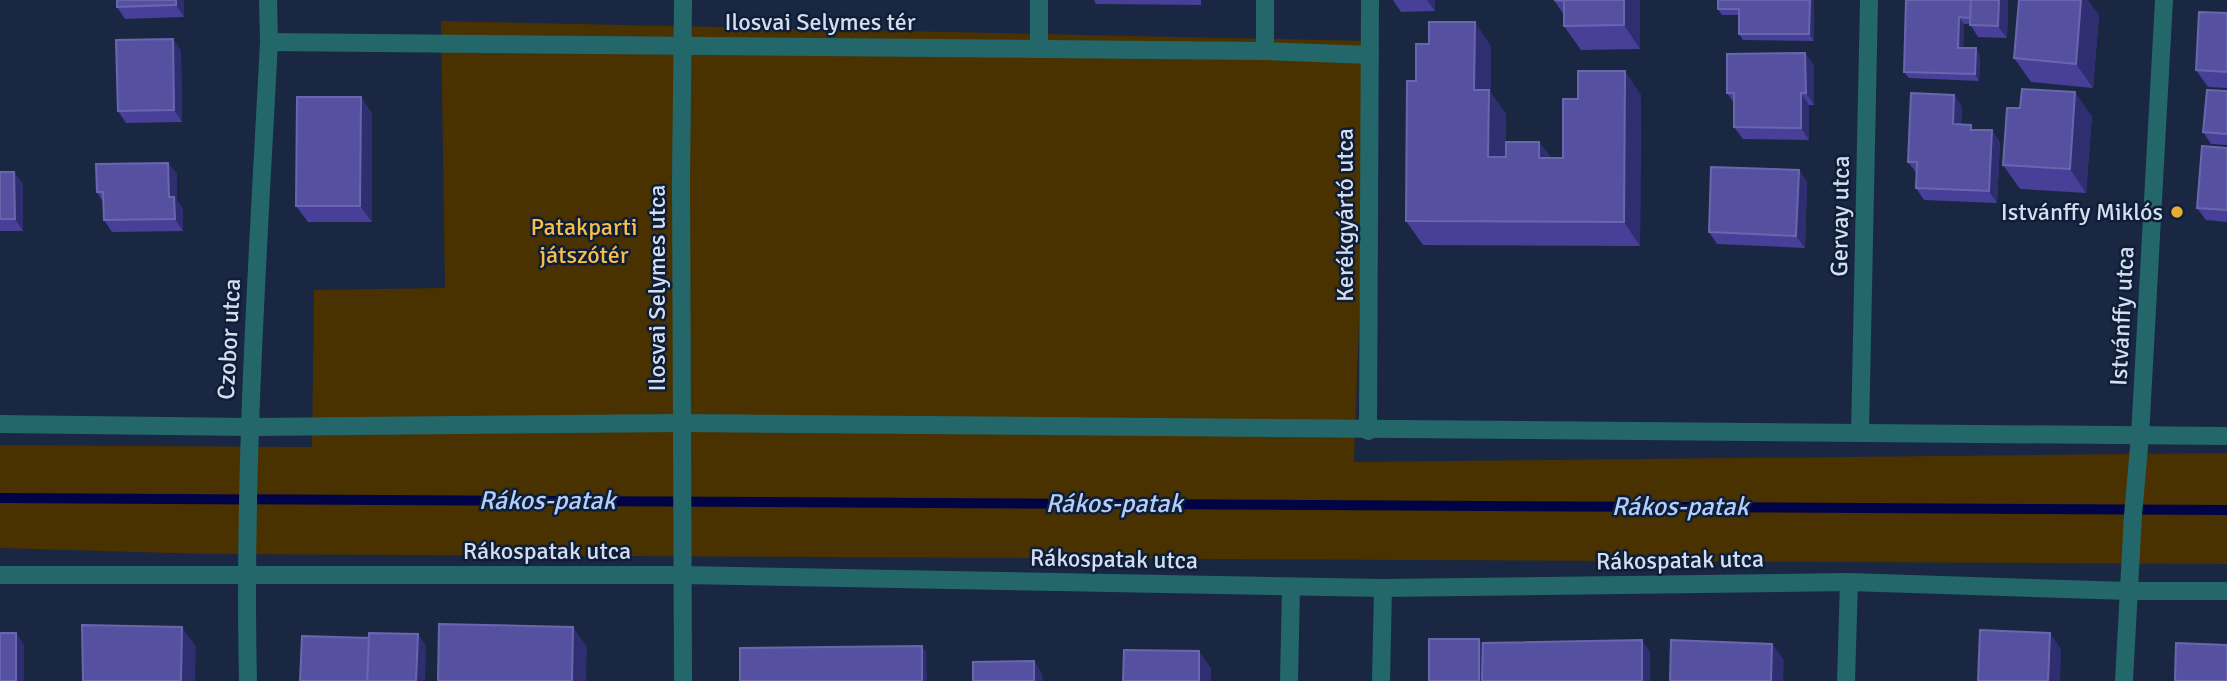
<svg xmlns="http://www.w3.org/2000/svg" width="2227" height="681" viewBox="0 0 2227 681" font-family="Signika,sans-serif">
  <rect width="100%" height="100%" fill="#192742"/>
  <!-- green -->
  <path fill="#493200" d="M441 21 1369 41 1354 462 2227 453V564L205 554 0 548V445L312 447 314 290 445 288Z"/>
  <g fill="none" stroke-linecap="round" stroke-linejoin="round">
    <!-- stream -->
    <path stroke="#000446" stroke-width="10" d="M0 498 2227 510"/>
    <!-- minor -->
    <g stroke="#23676b" stroke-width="18">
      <path d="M683 0 681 180 683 681"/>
      <path d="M1265 0V51"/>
      <path d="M269 42 1265 51 1370 55"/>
      <path d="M1039 49V0"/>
      <path d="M0 424 250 427 682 423 2227 436"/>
      <path d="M1368 431 1370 0"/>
      <path d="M1860 433 1869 0"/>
      <path d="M0 575H683L1383 588 1849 582 2129 591H2227"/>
      <path d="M248 681C243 468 258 255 269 42L268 0"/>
      <path d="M1289 681 1291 587"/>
      <path d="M1381 681 1383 588"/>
      <path d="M1846 681 1849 582"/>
      <path d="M2124 681 2133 515 2140 436 2164 0"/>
    </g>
  </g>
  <!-- wall -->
  <g fill="#473f98">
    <path d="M184 0V17L125 19 117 7Z"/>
    <path d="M1094 0H1201V5L1096 4Z"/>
    <path d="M1393 0H1435V11L1401 12Z"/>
    <path d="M1554 0H1640V49L1581 50 1564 26V15Z"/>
    <path d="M1814 0V41L1743 40 1739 34V15H1722L1718 9Z"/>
    <path d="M1906 0H2008L2007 38 1978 37 1970 24H1964L1963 48H1976L1980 55 1979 81 1909 78 1904 72Z"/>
    <path d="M2227 13V88L2208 87 2196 70Z"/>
    <path d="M2099 15 2093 88 2031 82 2014 58Z"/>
    <path d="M173 39 181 51 182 122 126 123 118 111Z"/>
    <path d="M1491 46V93L1506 114 1505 157 1539 142 1551 158H1563L1578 99 1641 95 1640 246 1423 245 1406 221 1416 81Z"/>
    <path d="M1814 65V105H1809V140L1743 139 1734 127V103L1727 93Z"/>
    <path d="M2227 91V145L2211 144 2203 132Z"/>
    <path d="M1954 95 1962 107 1961 125 1975 130 2000 142 1997 203 1924 200 1916 188 1917 174 1908 162Z"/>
    <path d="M361 97 372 114V222H308L296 206Z"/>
    <path d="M2092 116 2086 193 2020 189 2003 165Z"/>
    <path d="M2227 148V222L2206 220 2197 208Z"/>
    <path d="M168 163 177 174V201L183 209V231L112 232 104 220 103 202 97 192Z"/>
    <path d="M1799 170 1807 182 1805 248 1717 244 1709 232Z"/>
    <path d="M0 172H14L23 184V231H0Z"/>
  </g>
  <!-- shaded-wall -->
  <g fill="#2e2e71">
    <path d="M176 0H184V17L176 5Z"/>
    <path d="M1427 0H1435V11Z"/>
    <path d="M1624 0H1640V49L1624 25Z"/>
    <path d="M1810 0H1814V41L1809 34Z"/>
    <path d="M1999 0H2008L2007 38 1998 26Z"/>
    <path d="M2081 0H2088L2099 15 2093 88 2076 64Z"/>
    <path d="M1959 17 1964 24 1963 54 1958 48Z"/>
    <path d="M1475 22 1491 46V93L1506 114 1505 181 1488 157 1474 90Z"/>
    <path d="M173 39 181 51 182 122 174 110Z"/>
    <path d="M1976 48 1980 55 1979 81 1975 74Z"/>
    <path d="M1805 53 1814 65V105L1806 93Z"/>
    <path d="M1625 71 1641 95 1640 246 1624 222Z"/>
    <path d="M2075 92 2092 116 2086 193 2070 169Z"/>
    <path d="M1801 93 1809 105V140L1801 128Z"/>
    <path d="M1954 95 1962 107 1961 136 1953 124Z"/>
    <path d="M361 97 372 114V222L360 206Z"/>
    <path d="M1992 130 2000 142 1997 203 1989 191Z"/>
    <path d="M1539 142 1556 166 1539 158Z"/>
    <path d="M168 163 177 174V201L183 209V231L175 219 169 197Z"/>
    <path d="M1799 170 1807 182 1805 248 1796 236Z"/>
    <path d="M14 172 23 184V231L15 219Z"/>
    <path d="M182 627 196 647 195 681H181Z"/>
    <path d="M573 627 587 647 586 681H572Z"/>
    <path d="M16 633 24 645V681H16Z"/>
    <path d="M2050 633 2061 649 2060 681H2048Z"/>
    <path d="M418 634 426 646 425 681H416Z"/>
    <path d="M1479 639 1491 655V681H1479Z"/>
    <path d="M1642 640 1650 652V681H1642Z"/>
    <path d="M1772 644 1784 660 1783 681H1771Z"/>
    <path d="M922 646 926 652 927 681H922Z"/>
    <path d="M1199 651 1211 668V681H1199Z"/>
    <path d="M1034 661 1042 673 1043 681H1034Z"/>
  </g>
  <!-- building -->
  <g fill="#5650a1" stroke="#6a66ae" stroke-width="2">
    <path d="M117 0H176V5L117 7Z"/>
    <path d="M1554 0H1624V25L1564 26V1Z"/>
    <path d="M1718 0H1810L1809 34H1739V9H1718Z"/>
    <path d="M1906 0H1971L1970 18 1959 17 1958 48H1976L1975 74 1904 72Z"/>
    <path d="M1971 0H1999L1998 26 1970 25Z"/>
    <path d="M2019 0H2081L2076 64 2014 58Z"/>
    <path d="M2199 12 2227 13V72L2196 70Z"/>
    <path d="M1429 22H1475L1474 90H1489L1488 157H1506V142H1539V158H1563V99H1578V71H1625L1624 222 1406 221 1407 81H1416V44H1429Z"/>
    <path d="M173 39 174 110 118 111 116 40Z"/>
    <path d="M1805 53 1806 93H1801V128L1734 127V93H1727V54Z"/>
    <path d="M2022 89 2075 92 2070 169 2003 165 2007 108H2020Z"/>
    <path d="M2207 90 2227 91V134L2203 132Z"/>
    <path d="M1911 93 1954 95 1953 124 1971 125V130H1992L1989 191 1916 188 1917 162H1908Z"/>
    <path d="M297 97H361L360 206H296Z"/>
    <path d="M2202 146 2227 148V210L2197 208Z"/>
    <path d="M168 163 169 197H174L175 219 104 220 103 192H97L96 164Z"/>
    <path d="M1711 167 1799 170 1796 236 1709 232Z"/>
    <path d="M0 172H14L15 219H0Z"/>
    <path d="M439 624 573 627 572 681H438Z"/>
    <path d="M82 625 182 627 181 681H83Z"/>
    <path d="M1980 630 2050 633 2048 681H1978Z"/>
    <rect x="0" y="633" width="16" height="48"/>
    <path d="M369 633 418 634 416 681H367Z"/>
    <path d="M302 636 369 638 367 681H300Z"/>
    <rect x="1429" y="639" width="50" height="42"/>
    <path d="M1642 640V681H1482L1483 643Z"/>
    <path d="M1671 640 1772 644 1771 681H1670Z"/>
    <path d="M2176 643 2227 645V681H2175Z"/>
    <path d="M922 646V681H740V648Z"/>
    <path d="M1124 650 1199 651V681H1123Z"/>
    <path d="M1034 661V681H973V662Z"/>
  </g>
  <!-- markers -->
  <circle fill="#e6ad36" stroke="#0f1e37" stroke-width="2.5" cx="2177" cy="212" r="7"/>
  <g text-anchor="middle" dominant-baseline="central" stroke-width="5" stroke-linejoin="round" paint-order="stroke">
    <!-- street labels -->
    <g font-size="24" fill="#d4def0" stroke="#0f1e37">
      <text x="820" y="22">Ilosvai Selymes tér</text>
      <text transform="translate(1345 215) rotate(-90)">Kerékgyártó utca</text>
      <text transform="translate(1840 216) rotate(-89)">Gervay utca</text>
      <text transform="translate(657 288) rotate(-90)">Ilosvai Selymes utca</text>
      <text transform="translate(2122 316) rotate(-87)">Istvánffy utca</text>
      <text transform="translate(229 339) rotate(-87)">Czobor utca</text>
      <text x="547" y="551">Rákospatak utca</text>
      <text transform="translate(1114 559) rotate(1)">Rákospatak utca</text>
      <text transform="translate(1680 560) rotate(-1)">Rákospatak utca</text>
    </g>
    <!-- poi labels -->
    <g font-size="24" fill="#d4def0" stroke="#0f1e37" text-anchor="end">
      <text x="2163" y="212">Istvánffy Miklós</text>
    </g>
    <!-- park labels -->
    <g font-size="24" fill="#f8be4c" stroke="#0f1e37">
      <text x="584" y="227">Patakparti<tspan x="584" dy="28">játszótér</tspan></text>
    </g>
    <!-- water labels -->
    <g font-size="26" font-style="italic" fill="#b3cefc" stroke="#0f1e37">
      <text x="547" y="501">Rákos-patak</text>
      <text x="1114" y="504">Rákos-patak</text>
      <text x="1680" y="507">Rákos-patak</text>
    </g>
  </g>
</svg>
